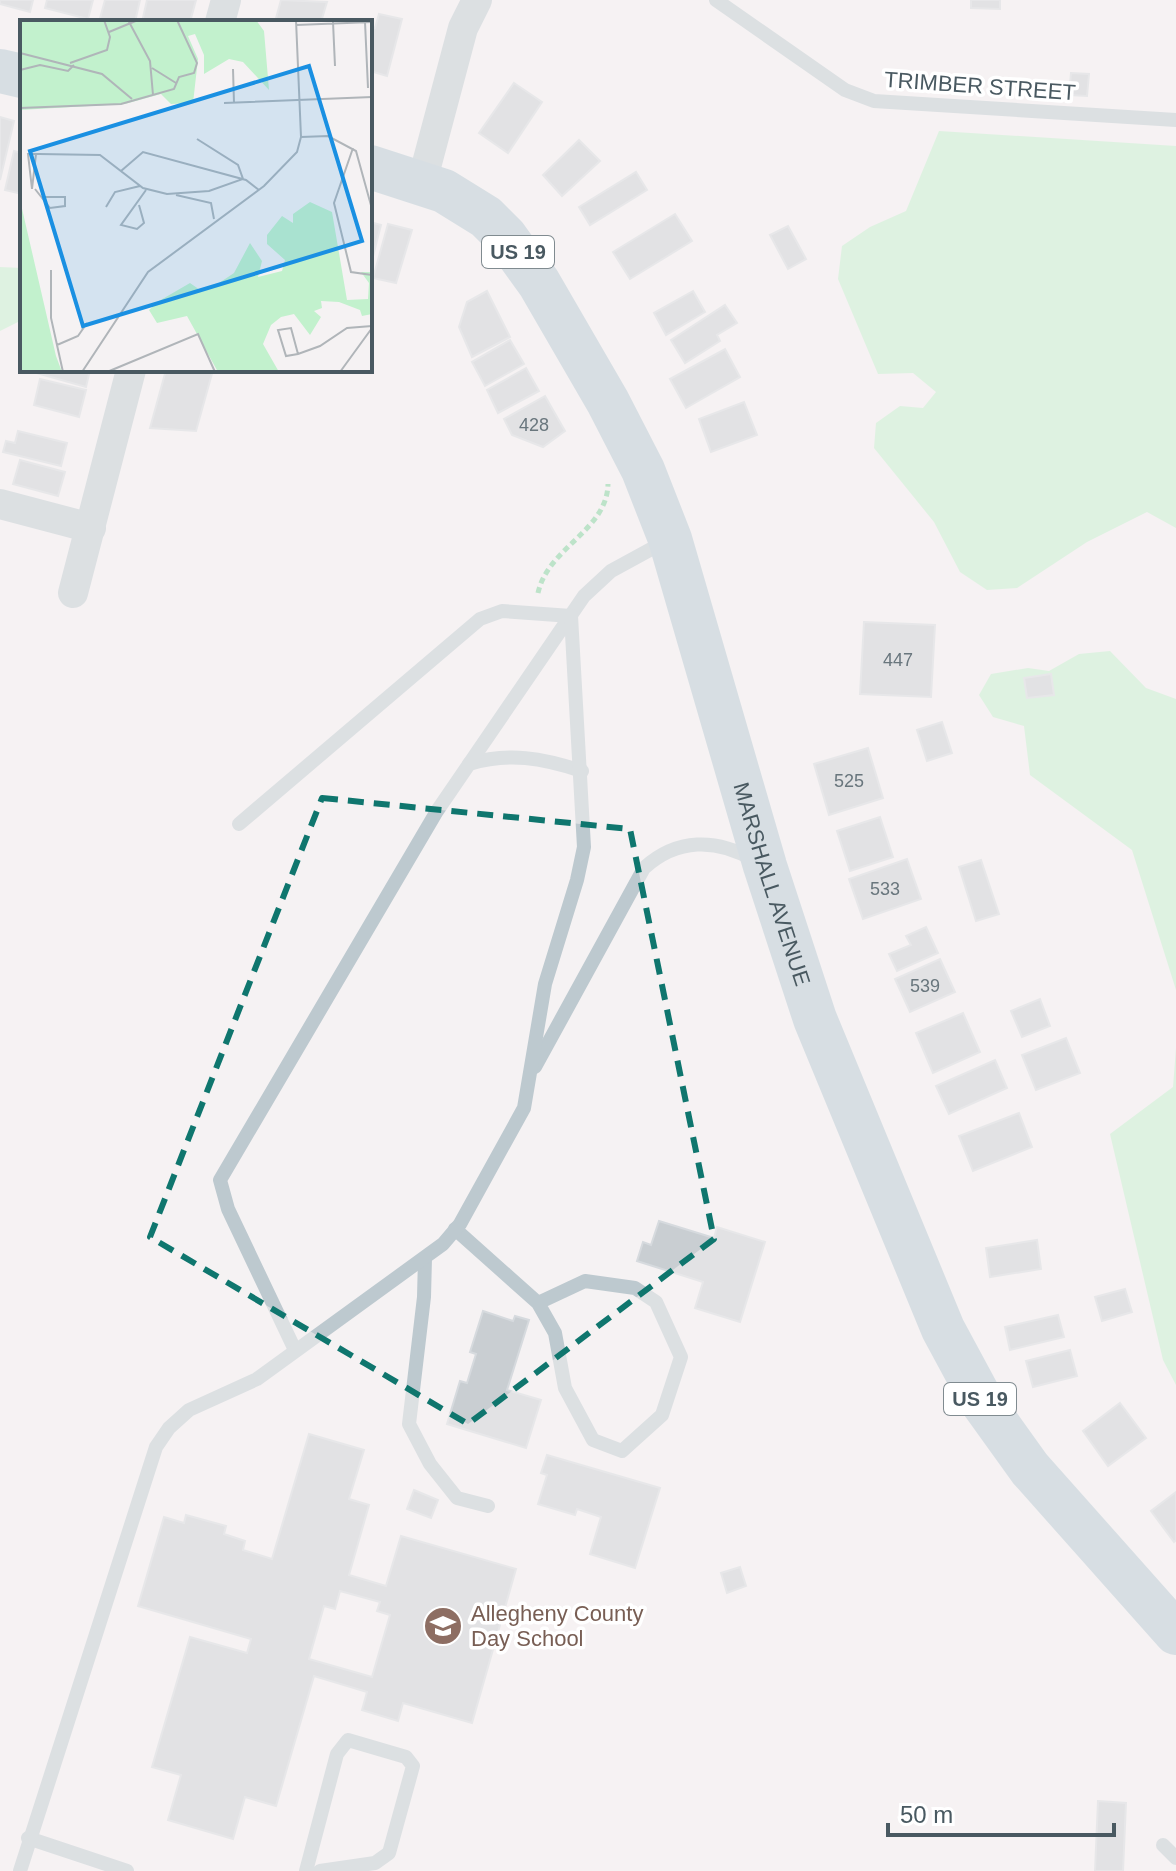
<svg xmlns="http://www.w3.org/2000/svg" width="1176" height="1871" viewBox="0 0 1176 1871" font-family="Arial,sans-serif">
  <rect width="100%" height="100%" fill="#f5f2f3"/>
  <!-- green -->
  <g fill="#c2f1cd">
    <path d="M939 131 1176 146V528L1147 512 1087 542 1017 588 987 590 960 572 934 522 874 448 876 423 900 406 923 408 936 392 913 373 878 374 838 279 842 246 870 227 906 211Z"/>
    <path d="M0 267 22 268V320L0 331Z"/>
    <path d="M1110 651 1146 688 1176 699V990L1132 850 1030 775 1024 726 993 717 979 695 991 674 1028 668 1049 671 1079 654Z"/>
    <path d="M1176 1048V1385L1163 1360 1110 1134 1173 1087Z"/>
  </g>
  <!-- building -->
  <g fill="#c9ced2" stroke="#d6dade" stroke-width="2" fill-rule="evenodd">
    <path d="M0 0H33L30 12 0 4Z"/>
    <path d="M47 0H93L88 19 45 8Z"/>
    <path d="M105 0H140L135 22H99Z"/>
    <path d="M147 0H196L190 22H142Z"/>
    <path d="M281 0 327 2 321 22H275Z"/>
    <path d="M971 0H1000V9L971 8Z"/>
    <path d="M379 14 402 19 387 76 370 71V27L375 28Z"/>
    <path d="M1071 73 1089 74 1087 96 1069 95Z"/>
    <path d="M514 83 542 102 508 153 479 133Z"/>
    <path d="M0 117 14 121 0 180Z"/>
    <path d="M579 140 600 161 562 196 543 175Z"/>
    <path d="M14 151 22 153V194L5 190Z"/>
    <path d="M636 172 647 190 590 225 579 207Z"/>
    <path d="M675 214 692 241 630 279 613 252Z"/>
    <path d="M370 222 381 225 370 268Z"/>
    <path d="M388 224 412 230 396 283 373 278Z"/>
    <path d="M788 226 806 259 788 269 770 235Z"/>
    <path d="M487 291 510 337 472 357 459 327 467 302Z"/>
    <path d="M693 291 705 312 666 335 654 313Z"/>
    <path d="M725 305 737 323 717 335 720 341 685 363 671 340Z"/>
    <path d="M510 340 524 364 485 386 472 362Z"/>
    <path d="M725 349 740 377 686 408 670 379Z"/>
    <path d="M526 368 539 391 498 413 487 390Z"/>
    <path d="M26 370H90L86 387Z"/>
    <path d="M166 370H213L196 431 150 428Z"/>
    <path d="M40 379 86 390 79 417 34 405Z"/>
    <path d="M545 396 565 431 543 447 512 435 504 419Z"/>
    <path d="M744 402 757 435 711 452 699 419Z"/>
    <path d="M18 431 67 443 61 466 3 452 6 441 15 443Z"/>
    <path d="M20 460 65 472 58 496 13 484Z"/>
    <path d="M864 622 935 625 931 697 860 694Z"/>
    <path d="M1051 674 1054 695 1027 698 1024 678Z"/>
    <path d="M942 722 952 753 927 761 917 730Z"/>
    <path d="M868 748 883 798 829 815 814 764Z"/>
    <path d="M880 817 893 857 850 871 837 831Z"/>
    <path d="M907 859 921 899 863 919 849 879Z"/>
    <path d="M981 860 999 914 976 921 959 867Z"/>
    <path d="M926 927 938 953 897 971 889 954 911 945 906 936Z"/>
    <path d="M940 959 955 992 910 1012 895 979Z"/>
    <path d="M1040 999 1050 1026 1022 1037 1011 1011Z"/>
    <path d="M963 1013 980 1052 933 1073 916 1033Z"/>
    <path d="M1066 1038 1080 1073 1036 1090 1022 1055Z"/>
    <path d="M995 1060 1007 1088 949 1114 936 1086Z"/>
    <path d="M1019 1113 1032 1147 973 1171 959 1136Z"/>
    <path d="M659 1221 714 1238 717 1227 765 1242 740 1322 695 1308 703 1282 637 1261 643 1242 651 1245Z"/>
    <path d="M1037 1240 1041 1269 990 1277 986 1248Z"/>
    <path d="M1125 1289 1132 1312 1102 1321 1095 1297Z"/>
    <path d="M483 1311 513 1321 515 1316 529 1320 507 1390 541 1400 526 1448 447 1424 460 1381 467 1383 476 1354 470 1352Z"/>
    <path d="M1058 1315 1064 1337 1010 1350 1005 1327Z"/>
    <path d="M1070 1350 1077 1376 1033 1387 1026 1361Z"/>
    <path d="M1120 1403 1146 1438 1108 1466 1083 1431Z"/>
    <path d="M309 1434 364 1450 349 1499 369 1505 349 1575 386 1586 401 1536 516 1569 472 1723 403 1703 398 1721 362 1710 367 1692 314 1676 276 1806 245 1797 233 1839 168 1820 181 1775 152 1767 190 1637 247 1653 251 1639 138 1606 164 1517 184 1523 186 1515 226 1526 224 1534 245 1541 243 1550 272 1559ZM340 1591 380 1602 377 1611 390 1615 372 1677 309 1659 324 1606 335 1609Z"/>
    <path d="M547 1455 660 1488 635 1568 590 1554 601 1517 577 1509 575 1515 538 1504 547 1475 541 1473Z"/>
    <path d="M414 1490 438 1500 431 1518 407 1509Z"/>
    <path d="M1176 1492V1540L1174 1542 1151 1511Z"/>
    <path d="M740 1567 746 1586 727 1593 721 1573Z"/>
    <path d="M1098 1801 1126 1803 1123 1871H1095Z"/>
  </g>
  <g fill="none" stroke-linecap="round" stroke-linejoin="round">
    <!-- path -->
    <path stroke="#79d098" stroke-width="5" stroke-dasharray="6 4" stroke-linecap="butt" d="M538 593C548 547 607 531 608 484"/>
    <!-- lane -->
    <g stroke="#bdc9cf" stroke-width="14">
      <path d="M716 0 845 90 874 101 1176 120"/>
      <path d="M469 764C509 752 542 758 582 771"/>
      <path d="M535 1067 644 868C677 838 716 838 754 860"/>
      <path d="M455 1229 538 1303 555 1333 565 1388 593 1440 622 1451 662 1415 681 1357 656 1302 635 1288 585 1281 538 1303"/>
      <path d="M425 1258 424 1297 409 1424 430 1464 457 1498 488 1506"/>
      <path d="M295 1350 228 1209 220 1180 437 811 584 596 611 571 666 541"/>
      <path d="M28 1838 127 1871"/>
      <path d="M1163 1845 1176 1858"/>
      <path d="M20 1871 156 1447 169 1428 189 1410 257 1379 443 1244 460 1224 524 1108 545 984 577 880 584 847 571 616 502 611 480 619 239 824"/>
      <path d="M306 1871 337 1754 348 1740 406 1757 413 1766 389 1853 375 1863 320 1871"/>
    </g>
    <!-- street -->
    <g stroke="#bdc9cf" stroke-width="30">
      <path d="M220 22 226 0"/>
      <path d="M422 182 463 28 477 0"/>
      <path d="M0 504 91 528"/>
      <path d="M73 593 131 370"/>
    </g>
    <!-- primary -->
    <g stroke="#b2c6d1" stroke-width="44">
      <path d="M0 71 22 76"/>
      <path id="s1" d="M370 167 444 191 486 217 505 236 539 283 608 402 643 470 670 539 765 866 815 1019 943 1329 984 1405 1030 1469 1176 1633"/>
    </g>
  </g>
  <!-- marked area -->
  <path d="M0 0H1176V1871H0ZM322 798 630 829 714 1239 468 1424 150 1237Z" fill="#f5f2f3" fill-opacity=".55" fill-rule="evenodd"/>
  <path fill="none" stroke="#0f766e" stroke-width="6" stroke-dasharray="16 10" stroke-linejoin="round" d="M322 798 630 829 714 1239 468 1424 150 1237Z"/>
  <!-- icons -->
  <defs>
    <g id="school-disc" transform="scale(2)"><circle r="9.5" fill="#8d6e63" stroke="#fff"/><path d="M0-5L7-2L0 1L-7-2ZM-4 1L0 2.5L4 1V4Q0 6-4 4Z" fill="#fff"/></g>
  </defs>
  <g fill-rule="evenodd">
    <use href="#school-disc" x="443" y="1626"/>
  </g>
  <g text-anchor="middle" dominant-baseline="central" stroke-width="7" stroke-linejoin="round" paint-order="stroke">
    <!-- number labels -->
    <g font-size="18" fill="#69767d">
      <text x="534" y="425">428</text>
      <text x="898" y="660">447</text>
      <text x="849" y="781">525</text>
      <text x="885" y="889">533</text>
      <text x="925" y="986">539</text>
    </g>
    <!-- shield labels -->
    <g fill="#fff" stroke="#808b90" stroke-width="2">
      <rect x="482" y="236" width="72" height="32" rx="6"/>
      <rect x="944" y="1383" width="72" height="32" rx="6"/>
    </g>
    <g font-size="20" font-weight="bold" fill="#495961">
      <text x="518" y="252">US 19</text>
      <text x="980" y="1399">US 19</text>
    </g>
    <!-- street labels -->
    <g font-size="22" fill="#495961" stroke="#fff">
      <text transform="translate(980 86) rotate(4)">TRIMBER STREET</text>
      <text stroke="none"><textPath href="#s1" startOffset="860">MARSHALL AVENUE</textPath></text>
    </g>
    <!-- education labels -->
    <g font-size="22" fill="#785e54" stroke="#fff" text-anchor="start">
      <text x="471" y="1613">Allegheny County<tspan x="471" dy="25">Day School</tspan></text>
    </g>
  </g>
  <!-- overview -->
  <g transform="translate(20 20)">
    <rect width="352" height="352" fill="#f5f2f3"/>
    <path d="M0 0H236L244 11 249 70 223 42 209 39 184 54V35L175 14 168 16 178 39 173 83 151 84 141 74 105 84 0 90ZM0 180 36 336 42 352H0ZM290 182 312 192 327 280 348 279 349 263 341 252H352V294L342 296 340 290 319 282 301 281 302 288 294 291 301 297 290 315 274 294 261 297 251 305 243 324 259 352H198L167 296 137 303 129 290 139 281 170 263 180 270 193 267 214 253 230 223 242 241 238 257 262 251 265 240 247 224V215L262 196 273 203V194Z" fill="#c2f1cd"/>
    <path fill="none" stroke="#b0b5b9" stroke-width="2" d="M108 0 130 41 133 75M313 2 315 46M345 2 348 68M276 5 352 2M89 12 118 0M0 33 82 54 112 79M50 43 87 30 90 17 84 0M132 48 156 63M213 49 214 83M0 50 20 45 48 51 54 45M204 83 352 77M0 88 101 84 154 69 159 57 174 53 177 43 157 0M281 117 308 116 336 131 352 189M333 128 314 183 331 252 352 255M16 134 12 169 8 134H19L80 135 123 168 147 174 189 171 223 159 218 145 177 119M101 151 123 132 226 160 239 170M15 169 30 188 45 186V177H23M156 175 191 183 194 199M119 185 124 203 117 209 101 205 126 170M86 187 95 172 120 166M31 250V298L43 352M37 325 58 316 67 303M278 334 271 308 258 310 266 336 278 334 300 326 327 308 352 306M62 352 128 252 244 166 277 132 281 117 276 0M87 352 178 314 195 352M320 352 352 308"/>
    <path fill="#1a90e2" fill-opacity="0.15" stroke="#1a90e2" stroke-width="4" d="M289 46 342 221 63 306 10 131Z"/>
    <rect width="352" height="352" fill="none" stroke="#495961" stroke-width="4"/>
  </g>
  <!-- scale -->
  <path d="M888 1823v12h226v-12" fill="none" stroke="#495961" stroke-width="4"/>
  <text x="900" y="1823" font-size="24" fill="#495961" stroke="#ffffff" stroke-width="6" paint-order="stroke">50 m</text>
</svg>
